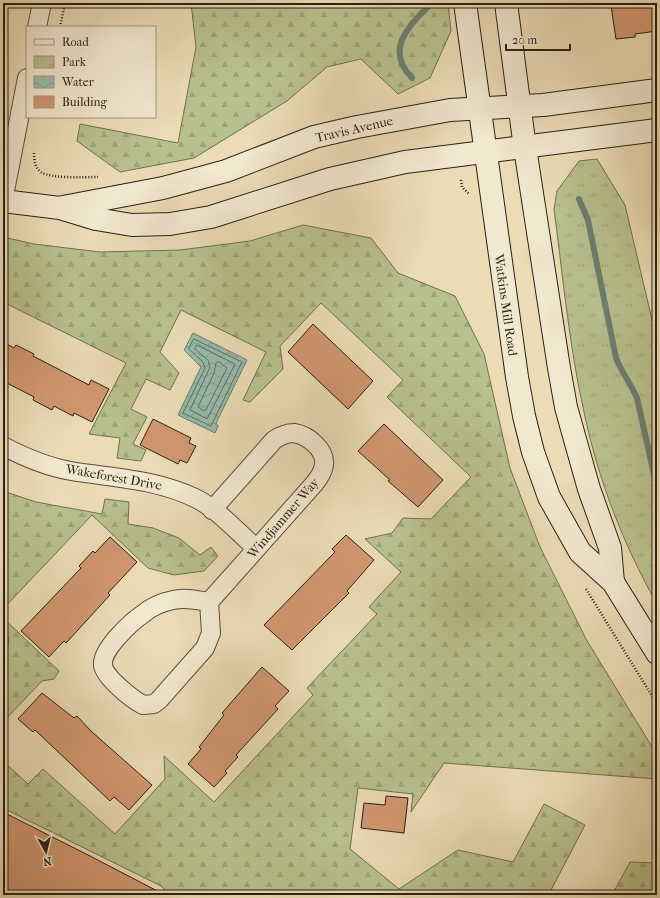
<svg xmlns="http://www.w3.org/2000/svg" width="660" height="898" viewBox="0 0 660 898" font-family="'IM FELL French Canon',serif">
  <defs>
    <pattern id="forest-firs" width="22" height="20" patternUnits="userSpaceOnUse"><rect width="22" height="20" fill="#b8c08d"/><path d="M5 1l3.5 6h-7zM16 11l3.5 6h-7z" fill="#9ea579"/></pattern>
    <pattern id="park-tufts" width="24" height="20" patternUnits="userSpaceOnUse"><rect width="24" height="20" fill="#b8c08d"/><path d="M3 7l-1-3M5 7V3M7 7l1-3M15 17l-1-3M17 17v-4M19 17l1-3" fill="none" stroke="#9ea579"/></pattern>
    <pattern id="water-waves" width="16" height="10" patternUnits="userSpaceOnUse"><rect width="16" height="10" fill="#98bcad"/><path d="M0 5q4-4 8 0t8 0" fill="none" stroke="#83a194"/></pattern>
  </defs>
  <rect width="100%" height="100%" fill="#ebdcb6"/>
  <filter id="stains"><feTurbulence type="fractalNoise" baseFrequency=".005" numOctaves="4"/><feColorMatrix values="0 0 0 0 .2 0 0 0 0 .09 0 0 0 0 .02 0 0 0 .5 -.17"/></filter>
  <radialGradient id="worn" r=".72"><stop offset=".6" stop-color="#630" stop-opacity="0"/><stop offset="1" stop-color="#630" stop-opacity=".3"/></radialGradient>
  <!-- forest -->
  <g fill="url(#forest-firs)" stroke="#707051">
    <path d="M191 3H448L451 31 430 78 398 94 361 59 327 67 287 101 194 158 120 172 77 141 80 124 178 143 196 47Z"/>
    <path d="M303 225 371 238 398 273 455 296 484 354 510 468 540 547 586 639 657 755V779L444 763 411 812 413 794 358 788 350 849 399 889 458 850 513 862 544 804 585 825 549 894 551 895H170L161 886 3 808V761L28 784 43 769 115 834 165 779 164 756 214 802 313 695 307 688 377 614 369 607 401 572 365 539 392 533 403 518 431 519 471 477 387 397 403 380 321 303 280 346 283 369 250 402 243 400 266 352 181 310 160 352 179 373 170 390 146 379 131 409 147 417 133 444 146 450 141 461 117 458 120 438 89 434 126 363 3 302V237L34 244 100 252 180 250 250 241Z"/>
    <path d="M3 491 36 502 102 514 105 499 129 502 128 524 153 528 179 538 200 555 211 547 218 556 204 571 174 575 148 568 92 515 3 609Z"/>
    <path d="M3 618 59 671 54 679 42 681 3 722V661L7 656 9 637 3 632Z"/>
    <path d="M630 862 657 863V895H612Z"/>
  </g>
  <!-- park -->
  <path fill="url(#park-tufts)" stroke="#707051" d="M597 159 625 205 657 341V604C623 544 598 479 584 412 569 345 563 277 554 209L557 191 579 161Z"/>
  <!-- water -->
  <path fill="url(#water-waves)" stroke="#6c7e70" d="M193 333 247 360 216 423 218 426 215 433 178 415 201 367 184 350Z"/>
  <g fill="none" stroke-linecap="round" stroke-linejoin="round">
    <!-- shore -->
    <g stroke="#606e61" stroke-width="1">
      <path d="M194 339 242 362 211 426 183 413 205 368 203 362 189 349Z"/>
      <path d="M197 345 235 364 207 419 190 410 210 367 208 360 195 349Z"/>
      <path d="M219 362 227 368 206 410 204 411 198 407 214 373 216 363Z"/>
    </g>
    <!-- stream -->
    <g stroke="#6c7e70" stroke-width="6">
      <path d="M412 78C391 56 399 37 418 17 422 12 428 8 431 3"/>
      <path d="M579 199 588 220 616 358C622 373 631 384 637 398L657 488"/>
    </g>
  </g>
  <!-- building -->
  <g fill="#d19770" stroke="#292015">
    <path d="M632 3H657V31L635 34V37L616 39 611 6Z"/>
    <path d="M313 324 373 381 348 409 288 352Z"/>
    <path d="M3 342 14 348 16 345 34 354 33 356 89 385 91 380 109 389 92 422 74 413 73 416 54 406 52 410 33 400 34 397 3 381Z"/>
    <path d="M153 419 191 438 189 443 196 446 187 463 180 460 178 464 140 445Z"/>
    <path d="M384 424 443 480 418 507 388 481 390 480 358 451Z"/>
    <path d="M346 535 374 560 347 591 349 593 292 650 264 625 335 552 332 549Z"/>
    <path d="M110 537 137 562 108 593 110 595 66 643 64 641 49 657 21 631 81 568 79 566 93 551 95 553Z"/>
    <path d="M262 667 289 691 275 706 278 709 236 755 238 757 225 771 227 773 214 787 188 764 201 749 199 747 224 715 222 713Z"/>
    <path d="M42 693 74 718 77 716 91 731 152 785 129 810 114 797 110 801 35 730 33 732 18 719Z"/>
    <path d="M386 796 408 798 404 833 361 828 364 803 385 805Z"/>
    <path d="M3 812 92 857 165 895H17L3 888Z"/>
  </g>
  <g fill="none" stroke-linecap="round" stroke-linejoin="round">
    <!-- street casing -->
    <g stroke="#5a4f3d" stroke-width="20">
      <g id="street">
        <path d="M37 27 42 3"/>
        <path d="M3 201 27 78"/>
        <path d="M3 446C24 457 48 467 71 471 114 478 155 479 195 498 218 509 237 532 256 548"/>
        <path d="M209 602C197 600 185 597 173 600 163 602 151 607 143 614 131 622 101 650 103 665 104 677 132 699 143 705L154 704 159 700 205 648 211 633 209 602 314 484C319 478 323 472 324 465 326 450 308 435 294 433 286 433 280 436 274 440L212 510"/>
      </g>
    </g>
    <!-- secondary casing -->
    <g stroke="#292015" stroke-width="24">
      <g id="secondary">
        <path d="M465 3 517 377 524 416 533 452 549 497 580 552 613 582 657 653"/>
        <path d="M506 3 525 148 559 368 566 407 576 443 589 489 610 548 613 582"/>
        <path d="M3 201 60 208 96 219 132 225 170 224 211 217 330 179 405 162 657 130"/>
        <path d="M63 207 163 188 226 171 314 137 357 127 450 110 543 105 657 90"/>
      </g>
    </g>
    <!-- path -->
    <g stroke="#292015" stroke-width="2.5" stroke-dasharray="1 2" stroke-linecap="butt">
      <path d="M60 27 65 3"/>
      <path d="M34 153C34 160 35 168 41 172 52 179 85 177 98 177"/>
      <path d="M461 180 462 187 469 194"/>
      <path d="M586 589 657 704"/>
    </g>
    <!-- street -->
    <use href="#street" stroke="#f2e8d0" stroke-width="18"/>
    <!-- secondary -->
    <use href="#secondary" stroke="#f2e8d0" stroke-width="22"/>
  </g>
  <g text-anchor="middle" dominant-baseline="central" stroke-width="3" stroke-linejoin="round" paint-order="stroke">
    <!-- street labels -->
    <g font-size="13" fill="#292015" stroke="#f2e8d0">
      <text transform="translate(354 129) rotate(-13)">Travis Avenue</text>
      <text transform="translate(506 305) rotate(82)">Watkins Mill Road</text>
      <text transform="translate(114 477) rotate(10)">Wakeforest Drive</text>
      <text transform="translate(283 518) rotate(-49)">Windjammer Way</text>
    </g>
  </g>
  <!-- margin -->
  <rect width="660" height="898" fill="none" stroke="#ebdcb6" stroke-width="16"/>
  <rect x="4" y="4" width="652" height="890" fill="none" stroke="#292015" stroke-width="2"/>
  <rect x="8" y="8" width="644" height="882" fill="none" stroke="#292015"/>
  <!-- legend -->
  <rect x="26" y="26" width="130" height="92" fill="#f2e8d0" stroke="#a29885"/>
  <rect x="34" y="39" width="20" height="6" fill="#f2e8d0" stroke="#a29885"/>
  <text x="62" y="46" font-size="12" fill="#292015">Road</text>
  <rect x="34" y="56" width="20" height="12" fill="url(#park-tufts)" stroke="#a29885"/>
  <text x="62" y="66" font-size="12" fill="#292015">Park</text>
  <rect x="34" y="76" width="20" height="12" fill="url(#water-waves)" stroke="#a29885"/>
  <text x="62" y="86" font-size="12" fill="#292015">Water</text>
  <rect x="34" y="96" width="20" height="12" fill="#d19770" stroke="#a29885"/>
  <text x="62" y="106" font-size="12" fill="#292015">Building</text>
  <!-- north arrow -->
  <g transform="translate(46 852) rotate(172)" stroke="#f2e8d0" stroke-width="3" paint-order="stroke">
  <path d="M0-3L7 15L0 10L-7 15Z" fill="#292015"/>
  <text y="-6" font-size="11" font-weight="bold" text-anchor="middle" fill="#292015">N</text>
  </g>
  <!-- scale -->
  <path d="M506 44v6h64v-6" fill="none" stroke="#292015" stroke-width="2"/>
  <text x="512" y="44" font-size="12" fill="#292015" stroke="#f2e8d0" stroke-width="3" paint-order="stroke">20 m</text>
  <rect width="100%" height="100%" filter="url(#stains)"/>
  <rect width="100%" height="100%" fill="url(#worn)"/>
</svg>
